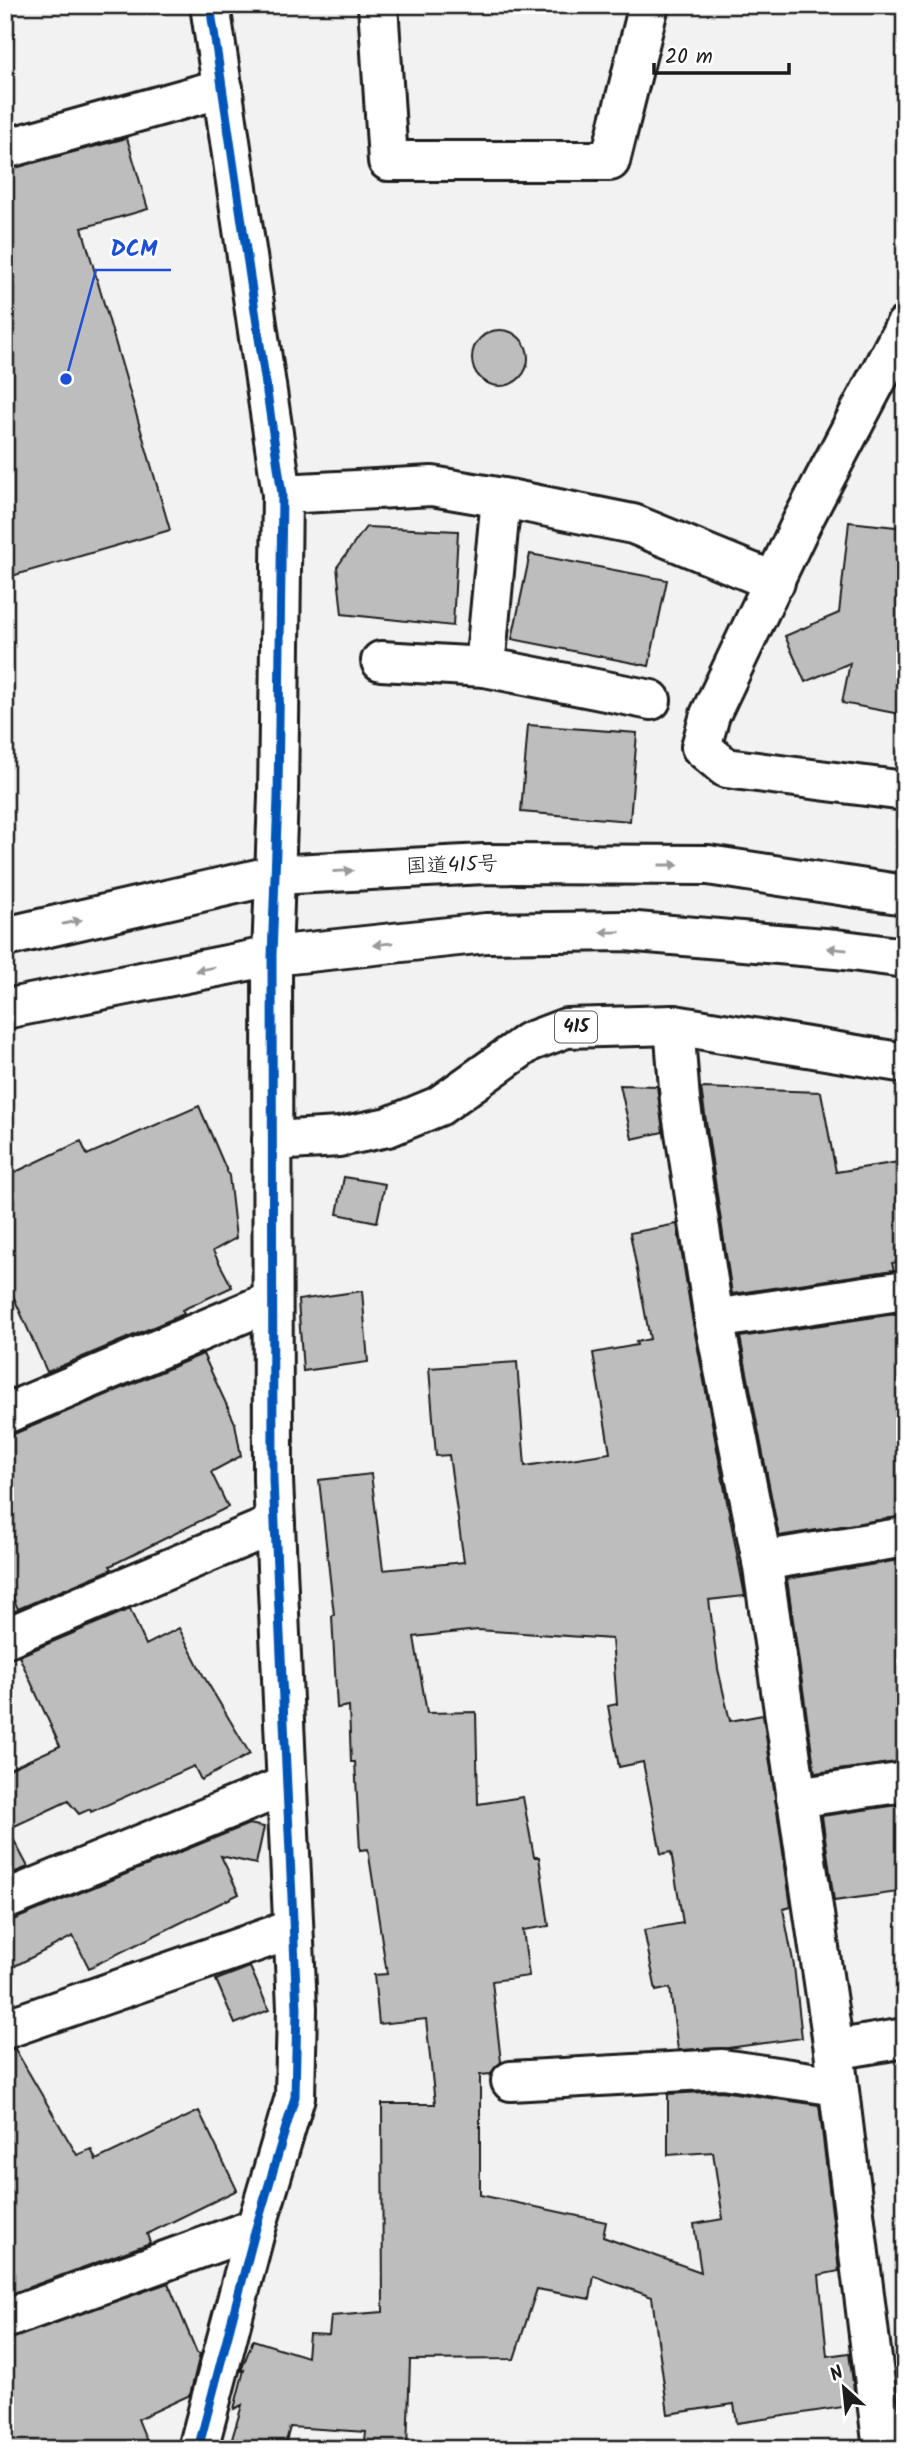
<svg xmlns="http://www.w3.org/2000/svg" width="910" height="2454" viewBox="0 0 910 2454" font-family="Kalam,'Klee One',sans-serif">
  <rect width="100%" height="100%" fill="#f2f2f2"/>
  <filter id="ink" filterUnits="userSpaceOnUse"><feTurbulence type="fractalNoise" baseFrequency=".0143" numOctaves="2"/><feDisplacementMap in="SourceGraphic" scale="14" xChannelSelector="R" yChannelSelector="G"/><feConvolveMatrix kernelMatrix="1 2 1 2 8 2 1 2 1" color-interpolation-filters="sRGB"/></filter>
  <g filter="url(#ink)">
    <!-- building -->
    <g fill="#bdbdbd" stroke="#1c1c1c" stroke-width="2">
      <path d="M127 138 148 209 82 228 170 530 5 578V170Z"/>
      <circle cx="500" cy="358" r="28"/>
      <path d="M849 522 905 528V715L842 703 850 663 805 682 785 636 839 613Z"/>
      <path d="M366 527 458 531 453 626 342 614 337 567Z"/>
      <path d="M530 554 667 580 649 666 512 639Z"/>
      <path d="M528 725 637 733 630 821 521 812Z"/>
      <path d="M620 1085 657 1086 663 1132 632 1139Z"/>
      <path d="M701 1088 821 1092 836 1172 905 1161V1261L892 1263 894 1270 732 1294Z"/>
      <path d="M199 1106 229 1176 236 1238 213 1251 232 1287 182 1310 184 1314 47 1372 5 1278V1177L81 1141 87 1155Z"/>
      <path d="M344 1177 385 1184 377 1222 337 1214Z"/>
      <path d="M677 1224 693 1323 745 1596 709 1600 718 1669 730 1721 763 1715 791 1907 783 1909 794 1966 802 2038 728 2048 678 2050 670 1988 656 1991 644 1930 683 1923 671 1852 661 1854 643 1762 619 1767 608 1706 617 1704 612 1639 478 1630 414 1637 427 1713 476 1712 478 1804 523 1797 534 1857H539L549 1926 523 1930 529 1976 492 1981 501 2062 491 2074 480 2075V2195L606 2222 603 2237 701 2272 694 2224 723 2219 713 2152 668 2155V2094L721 2091 819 2105 839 2271 819 2275 827 2356 849 2353 856 2405 737 2423 734 2404 668 2414 652 2297 594 2276 590 2299 537 2289 514 2359 410 2360 407 2449H364L366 2432 290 2427 284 2449H229L242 2405 234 2409 244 2370 241 2371 253 2340 307 2357 309 2334 329 2335 331 2316 383 2312 382 2104H435L426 2019 379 2024 374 1975 387 1974 368 1849 360 1850 355 1762H351L349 1706 337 1708 332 1616 334 1615 319 1480 371 1474 383 1570 464 1562 449 1455 436 1456 429 1368 517 1362 525 1466 610 1453 593 1353 637 1345 636 1342 650 1339 630 1233Z"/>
      <path d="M362 1291 368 1362 303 1371 298 1300Z"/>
      <path d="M902 1313 905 1327V1516L779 1536 740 1337Z"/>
      <path d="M203 1354 235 1423 241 1456 211 1472 228 1507 110 1566 112 1569 18 1609 5 1581V1435L14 1434Z"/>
      <path d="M905 1559V1761L815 1773 787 1579Z"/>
      <path d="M130 1609 146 1645 179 1628 203 1675 250 1754 201 1780 194 1766 91 1812 90 1809 79 1814 68 1801 8 1829 28 1867 5 1876V1771L60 1746 19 1656Z"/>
      <path d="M905 1804V1891L834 1901 822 1816Z"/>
      <path d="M249 1824 264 1827 256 1864 221 1856 239 1894 89 1968 73 1936 5 1971V1921L13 1920Z"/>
      <path d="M250 1967 269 2010 235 2024 216 1980Z"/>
      <path d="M15 2049 77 2155 91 2149 96 2160 199 2111 237 2190 147 2234 150 2243 5 2296V2050Z"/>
      <path d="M168 2283 197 2353 200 2354 190 2395 138 2419 150 2449H5V2340Z"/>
    </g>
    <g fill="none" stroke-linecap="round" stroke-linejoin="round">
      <!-- minor casing -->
      <g stroke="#1c1c1c" stroke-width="44">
        <g id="minor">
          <path d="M378 5 388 161H610L649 5"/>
          <path d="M5 149 223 88"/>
          <path d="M905 326 803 520 710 715 701 747 726 768 905 791"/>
          <path d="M282 494 432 486 514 500 633 524 775 582"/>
          <path d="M381 661 485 667 501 498"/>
          <path d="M485 667 651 700"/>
          <path d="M674 1025 680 1100 714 1319 762 1561 834 2050 883 2449"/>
          <path d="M714 1319 905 1290"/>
          <path d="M5 1414 272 1301"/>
          <path d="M762 1561 905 1537"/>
          <path d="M5 1638 275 1524"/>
          <path d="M796 1798 905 1782"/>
          <path d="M5 1900 287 1785"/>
          <path d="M5 2029 293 1929"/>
          <path d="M834 2050 905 2038"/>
          <path d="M511 2081 722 2069 838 2086"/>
          <path d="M5 2319 256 2228"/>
          <path d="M198 2449 256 2228 295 2097 297 2008 273 1480 272 956 278 797 282 494 210 5"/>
        </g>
      </g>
      <!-- trunk casing -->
      <g stroke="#1c1c1c" stroke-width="44">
        <g id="trunk">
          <path d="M5 937 275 875 484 864 708 865 905 895"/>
          <path d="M5 1009 272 956 486 933 625 931 836 949 905 958"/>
          <path d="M272 1141 339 1137 388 1127 439 1106 529 1042 566 1028 674 1025 905 1063"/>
        </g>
      </g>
      <!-- minor -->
      <use href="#minor" stroke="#fff" stroke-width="38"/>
      <!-- trunk -->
      <use href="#trunk" stroke="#fff" stroke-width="38"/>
      <!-- cycleway casing -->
      <g stroke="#fff" stroke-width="13">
        <path id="cycleway" d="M198 2449 256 2228 295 2097 297 2008 273 1480 272 956 278 797 282 494 210 5"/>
      </g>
      <!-- cycleway -->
      <use href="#cycleway" stroke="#0057b8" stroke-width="9"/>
    </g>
    <!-- one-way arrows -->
    <defs><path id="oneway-solid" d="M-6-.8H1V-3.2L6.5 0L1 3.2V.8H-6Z" transform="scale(1.75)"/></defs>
    <g fill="#999">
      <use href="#oneway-solid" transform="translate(669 865)"/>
      <use href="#oneway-solid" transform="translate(343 871) rotate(-3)"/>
      <use href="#oneway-solid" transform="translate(72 922) rotate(-13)"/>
      <use href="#oneway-solid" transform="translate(610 932) rotate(179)"/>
      <use href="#oneway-solid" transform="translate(383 944) rotate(174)"/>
      <use href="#oneway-solid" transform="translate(837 949) rotate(-174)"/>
      <use href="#oneway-solid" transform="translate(205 969) rotate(169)"/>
    </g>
  </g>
  <g text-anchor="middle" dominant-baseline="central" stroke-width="5" stroke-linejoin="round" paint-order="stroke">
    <!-- shield labels -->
    <rect fill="#fff" stroke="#606060" stroke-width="2" x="555" y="1011.5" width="42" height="31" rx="5"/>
    <g font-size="19" font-weight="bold" fill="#1c1c1c">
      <text x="576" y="1027">415</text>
    </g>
    <!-- street labels -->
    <g font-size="21" fill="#1c1c1c" stroke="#fff">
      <text transform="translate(452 866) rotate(-2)">国道415号</text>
    </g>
  </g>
  <!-- callouts -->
  <path fill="none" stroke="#1d4ed8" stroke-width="2.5" d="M66 379L96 270H171"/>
  <circle fill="#1d4ed8" stroke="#fff" stroke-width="2.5" cx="66" cy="379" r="7"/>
  <g font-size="23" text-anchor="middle" font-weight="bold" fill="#1d4ed8" stroke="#fff" stroke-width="5" stroke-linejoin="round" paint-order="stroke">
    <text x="134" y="256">DCM</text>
  </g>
  <!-- margin -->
  <rect width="910" height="2454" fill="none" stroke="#fff" stroke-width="28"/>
  <rect x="14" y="14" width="882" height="2426" fill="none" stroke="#1c1c1c" stroke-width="2.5" filter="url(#ink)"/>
  <!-- north arrow -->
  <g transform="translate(844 2388) rotate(333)" stroke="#ffffff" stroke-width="5" paint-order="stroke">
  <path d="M0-5L12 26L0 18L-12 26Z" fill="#1c1c1c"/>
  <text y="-10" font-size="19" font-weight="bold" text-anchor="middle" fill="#1c1c1c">N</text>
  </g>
  <!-- scale -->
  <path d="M654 63v10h135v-10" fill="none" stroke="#1c1c1c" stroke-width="3.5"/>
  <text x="665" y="63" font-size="21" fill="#1c1c1c" stroke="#ffffff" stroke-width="5" paint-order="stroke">20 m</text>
</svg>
